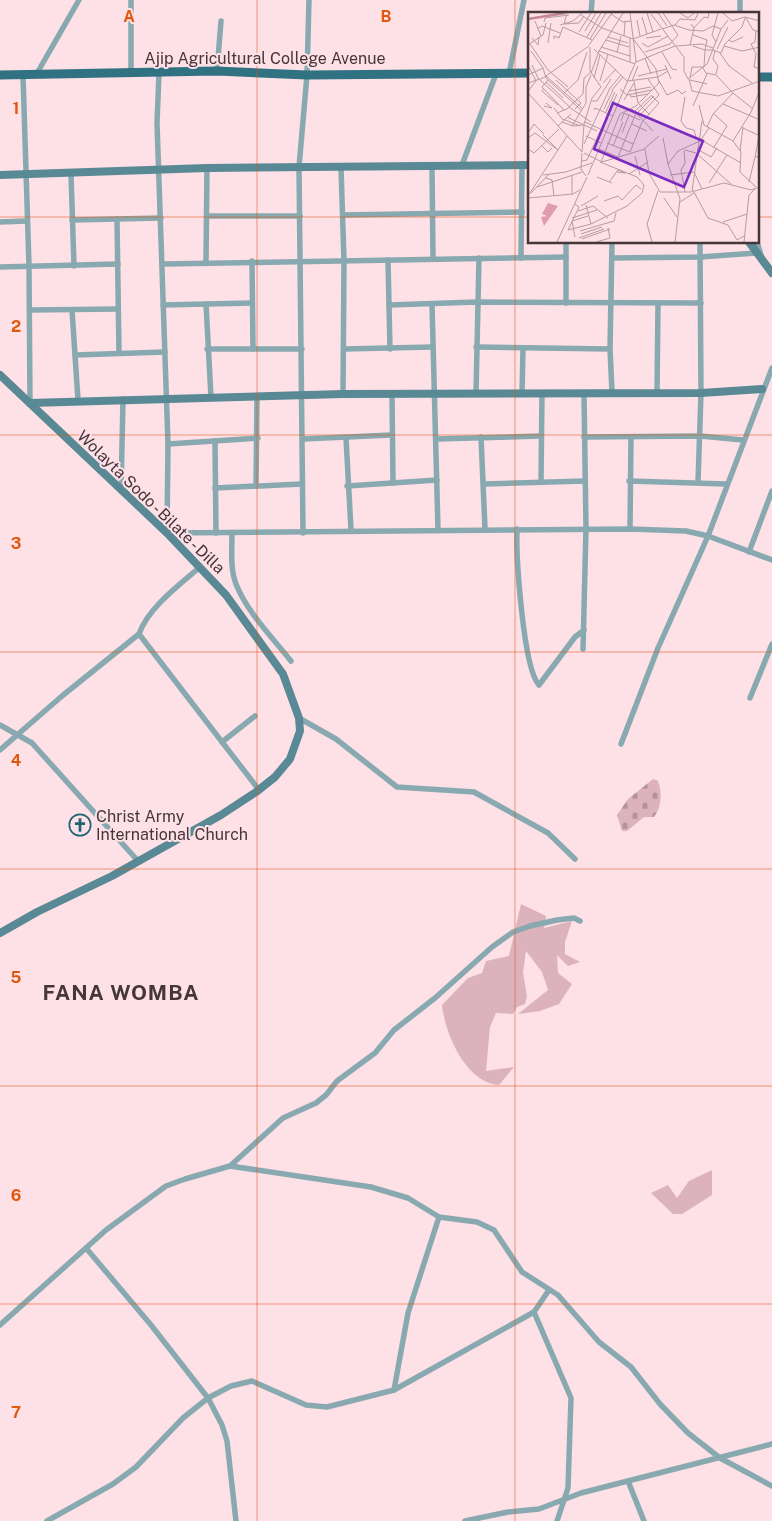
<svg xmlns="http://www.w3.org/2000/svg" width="772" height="1521" viewBox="0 0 772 1521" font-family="'Public Sans',sans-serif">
  <defs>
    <pattern id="cemetery-stones" width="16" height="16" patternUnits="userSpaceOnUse" patternTransform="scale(1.25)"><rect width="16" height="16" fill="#dcb2bc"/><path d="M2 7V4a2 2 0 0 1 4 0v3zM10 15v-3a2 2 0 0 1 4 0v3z" fill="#b4929a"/></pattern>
  </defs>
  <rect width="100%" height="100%" fill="#fee0e7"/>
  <!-- grass -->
  <g fill="#dcb2bc">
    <path d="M521 904 546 916 544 928 572 921 565 942V954L580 962 568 966 557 955 558 973 572 984 559 1004 540 1011 518 1014 548 990 542 972 526 951 523 973 527 996 525 1004 517 1007 513 1014 496 1013 490 1027 486 1071 514 1067 499 1085C466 1083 445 1034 442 1005L468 978 482 973 486 961 509 956Z"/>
    <path d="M712 1170V1195L682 1214H673L651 1193 668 1185 677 1198 689 1181Z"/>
  </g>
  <!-- cemetery -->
  <path fill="url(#cemetery-stones)" d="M653 779 658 781C662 792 662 807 654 817H644L627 831H622L617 815 628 799Z"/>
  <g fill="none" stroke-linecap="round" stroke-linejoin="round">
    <!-- minor -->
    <g stroke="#89a9b0" stroke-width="5.5">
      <path d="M131 0V73"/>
      <path d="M740 0V14"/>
      <path d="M591 14 592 0"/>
      <path d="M217 71 221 21"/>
      <path d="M159 73 157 123 168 444 167 533 630 529 686 531 708 536 772 560"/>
      <path d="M509 74 524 0"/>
      <path d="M23 75 29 266 30 403"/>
      <path d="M36 75 79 0"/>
      <path d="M432 165 433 259"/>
      <path d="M462 165 496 74"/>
      <path d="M341 168 344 261 343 394"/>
      <path d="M71 174 74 266"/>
      <path d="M343 215 522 212"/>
      <path d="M207 216H300"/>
      <path d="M117 219 119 353"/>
      <path d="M72 220 161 218"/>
      <path d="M0 222 27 221"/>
      <path d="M612 242 610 349 612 392"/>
      <path d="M757 242 761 255"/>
      <path d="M521 258 522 164"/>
      <path d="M612 258 700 257 756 253"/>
      <path d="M388 260 390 349"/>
      <path d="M252 261 253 349"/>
      <path d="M206 262 207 168"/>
      <path d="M163 264 566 257"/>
      <path d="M0 267 118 264"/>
      <path d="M566 303V242"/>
      <path d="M206 304 211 397"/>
      <path d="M432 304 438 530"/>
      <path d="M163 305 251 303"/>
      <path d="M389 305 477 302 701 303"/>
      <path d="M30 310 118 309"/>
      <path d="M72 310 78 400"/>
      <path d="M476 347 610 349"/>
      <path d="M207 349H302"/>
      <path d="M344 349 432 347"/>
      <path d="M75 355 165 352"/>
      <path d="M476 393 479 258"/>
      <path d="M657 393 658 304"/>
      <path d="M392 394 393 483"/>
      <path d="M522 394 523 348"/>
      <path d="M481 437 485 529"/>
      <path d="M584 437 700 436 743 440"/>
      <path d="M346 438 351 530"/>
      <path d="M303 439 391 435"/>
      <path d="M436 439 541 436"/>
      <path d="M215 441 216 533"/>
      <path d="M168 444 258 438"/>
      <path d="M629 481 726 484"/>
      <path d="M541 482 542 393"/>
      <path d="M698 482 701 393 700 242"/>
      <path d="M484 484 585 481"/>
      <path d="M256 486 257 397"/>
      <path d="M347 486 437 480"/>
      <path d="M215 488 302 484"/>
      <path d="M121 491 123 399"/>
      <path d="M517 529C516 556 523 668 539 685L575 637 584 630"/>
      <path d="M630 529 631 437"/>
      <path d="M232 533C232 550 230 569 236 584 247 612 272 637 291 661"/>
      <path d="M303 533 299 167 307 75 309 0"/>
      <path d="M749 552 772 491"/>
      <path d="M200 567C179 585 148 608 139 634L259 790"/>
      <path d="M583 649 586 528 584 393"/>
      <path d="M750 698 772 644"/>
      <path d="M299 718 336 739 397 787 474 792 548 833 575 859"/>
      <path d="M0 725 32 743 138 861"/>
      <path d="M222 742 255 716"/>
      <path d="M621 744 658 648 708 536 772 368"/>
      <path d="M0 750 62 696 139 634"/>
      <path d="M230 1166 283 1118 316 1103 326 1095 337 1081 375 1053 394 1030 435 998 492 947 513 932 530 926 557 920 574 918 580 921"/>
      <path d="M86 1248 151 1325 208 1398 222 1425 227 1441 236 1521"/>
      <path d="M534 1312 571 1398 568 1488 557 1521"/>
      <path d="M0 1325 106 1230 166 1186 185 1179 230 1166 371 1187 408 1198 439 1217 477 1222 494 1230 522 1272 558 1295 599 1342 631 1367 660 1404 688 1433 720 1458 772 1486"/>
      <path d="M394 1390 408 1313 439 1217"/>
      <path d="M628 1481 644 1521"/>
      <path d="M47 1521 113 1484 136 1467 183 1418 208 1398 231 1386 252 1381 306 1405 327 1407 394 1390 534 1312 549 1290"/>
      <path d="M465 1521 508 1512 539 1509 581 1493 772 1444"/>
    </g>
    <!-- secondary -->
    <g stroke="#588995" stroke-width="8">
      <path d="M0 175 207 168 530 165"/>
      <path d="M749 242 772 273"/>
      <path d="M0 375 167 533 226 595 283 674 299 718 300 731 290 759 275 777 256 792 221 815 112 876 37 912 0 933"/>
      <path d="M30 403 343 394 701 393 762 389"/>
    </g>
    <!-- primary -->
    <g stroke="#307281" stroke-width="9">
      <path d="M0 75 217 71 307 75 530 73"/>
      <path d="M758 77H772"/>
    </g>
  </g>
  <!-- grid -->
  <path fill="none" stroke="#e0570e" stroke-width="1" stroke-opacity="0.55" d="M257 0V1521M515 0V1521M0 217H530M758 217H772M0 435H772M0 652H772M0 869H772M0 1086H772M0 1304H772"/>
  <!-- icons -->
  <defs>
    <g id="church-ring" transform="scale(1.125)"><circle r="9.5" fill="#fee0e7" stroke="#1d6573" stroke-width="1.5"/><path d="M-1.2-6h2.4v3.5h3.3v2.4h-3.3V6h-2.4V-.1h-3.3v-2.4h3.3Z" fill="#1d6573"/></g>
  </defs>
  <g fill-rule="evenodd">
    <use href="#church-ring" x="80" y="825"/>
  </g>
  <g text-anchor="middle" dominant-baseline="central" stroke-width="4" stroke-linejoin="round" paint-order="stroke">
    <!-- street labels -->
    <g font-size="16" fill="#45363a" stroke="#fee0e7">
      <text x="265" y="58">Ajip Agricultural College Avenue</text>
      <text transform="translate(151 502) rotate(44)">Wolayta Sodo - Bilate - Dilla</text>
    </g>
    <!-- poi labels -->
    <g font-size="16" fill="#45363a" stroke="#fee0e7" text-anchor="start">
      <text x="96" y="816">Christ Army<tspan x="96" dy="18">International Church</tspan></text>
    </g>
    <!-- district labels -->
    <g font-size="21" font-weight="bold" letter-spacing="1" fill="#45363a" stroke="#fee0e7">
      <text x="121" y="992">FANA WOMBA</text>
    </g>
  </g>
  <!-- overview -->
  <g transform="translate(528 12)">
    <rect width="231" height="231" fill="#fee0e7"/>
    <path d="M20 191 30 194 16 214 13 205 19 204 14 202Z" fill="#e09daf"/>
    <path fill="none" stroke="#c68697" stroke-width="2.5" d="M0 7 37 1"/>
    <path fill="none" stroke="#b49ca2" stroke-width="1" d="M39 1 36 12 51 11 56 4M119 1 125 20M130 1 139 14M152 1 160 6 166 1M195 1 204 9 217 5 232 9M83 2 95 10 103 9M123 2 156 45V59L160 67 179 52 193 17 200 8M53 3 74 16M114 5 119 22M218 6 225 18 232 20M109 8 112 24M7 9 13 24M16 10 17 6 41 3M32 13 45 9 54 1M147 13 152 7 167 8 170 1M35 15 64 28M74 16 105 27 133 17M166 16 176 5 180 6 181 1M9 17 14 14 32 21M134 17 146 13 161 18 175 19 185 14 193 17M57 19 68 1M228 19 227 30 223 32 228 42 226 55 232 57M51 20 63 1M165 23 179 28 177 38H185M96 24 97 9M59 25 73 1M80 25 100 31M4 26 10 33 11 25M118 26 133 24M26 27V24L31 26 35 15M62 27 78 1M78 28 101 35M201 28 204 30 215 25M188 30 184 23 190 1M20 31 23 11M114 31 120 35 140 24M1 32 15 23 18 11M2 32 20 58 40 75M61 33 84 1M162 33 166 16 163 12M148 34 174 32 185 36M196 34 214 39 232 35M73 35 102 44M66 37 100 70M189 37 200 15M185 38 193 41 197 32 214 15 217 6M3 39 15 56 18 66 53 98M71 39 107 52M71 39 95 1M187 39 185 47 190 54 188 62M89 40 93 24M117 40 142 32 150 23 135 1M134 40 144 57 149 58M192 41 201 54 224 71M117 46 123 62M102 50V26M108 50 147 34M0 53 8 69 0 79M4 53 11 68M137 53 143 67M175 56 178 61 188 63 205 81 185 102 179 115M63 61 71 39M0 63 15 56M18 64 54 96M110 64 139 57M66 66 72 43M162 66 164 55H176L177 38 165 34M161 67 164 79 190 84 232 69M12 68 42 95M20 68 14 75 36 98M28 68 53 91 47 97M162 68 179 72M72 69 80 42M100 69 130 65 140 59M104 69 110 54M106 69 110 91 121 102M131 69 139 83 150 78 154 82 158 79M18 70 35 86M0 71 15 66 61 34M75 71 88 57M16 76 14 79 30 93M92 77 99 83 124 78M84 78 95 65M101 79 123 75M0 81 54 140M205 81 225 97M35 82 50 68 59 40M102 82 103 85 120 82M157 85 153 109 158 116 166 118 168 125 213 151M96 88 106 71M64 89H69L83 67M195 92 232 108M171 93 176 113 205 129 213 140 212 160 228 175M16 94 24 96 18 91M165 94 179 62M41 95 63 110M26 96 35 108M76 97 85 78M104 97 125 119M66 98 67 96 85 104M78 100 87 80M106 100 124 83M110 100 126 84M29 101 39 97 55 82 56 66 62 61M185 101 199 114 186 135M113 102 131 83 120 67M39 105 69 119M35 107 52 114M93 109 96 101 112 108M34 110 45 114 55 113M57 110 105 132M104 112 119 119M30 114 43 102M44 114 58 91V75L63 63M215 116 232 124M0 121 6 112 16 122M94 121 101 103M15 123 29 137M58 124 73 131M0 126 7 121 30 138M135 126 140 152M205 129 223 100 232 78M79 131 102 140 114 110 131 91 123 83M56 132 82 76 93 63M13 133 20 140 24 136M85 134 95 110M0 137 6 141 31 117M71 137 90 145M116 137 131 124M169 137 183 145 189 136M156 138 157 151 153 158 157 180M157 138 168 141 203 172M212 139 215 115M54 140 56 112 64 86 73 75 62 59V35M54 141 53 157 58 164M56 141 74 150 117 137 121 161 132 180H163L196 171 223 178 232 175M107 144 112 163M90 145 108 101M227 145 231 124M54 149 59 148 89 82M73 150 92 102 108 94 131 71 128 57 106 28M166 160 174 177M101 162 120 150M15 163 38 160 64 151M60 163 108 49 102 1M142 163 166 160M44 164V182M69 165 84 171M18 166 24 168 26 184M82 169 90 158 97 161 89 160M221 170 227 145 232 144M181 171 199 143M9 175 54 160M164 179 174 109M166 180 180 206 200 213 209 228 216 224M3 181 21 162M0 184 39 124M0 186 45 182 52 178M136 186 149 205M76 189 90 184 94 188 108 173 113 177M152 190 166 181M47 192 51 195 40 218 63 212 58 193M53 194 70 184M50 199 65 194 80 206M44 206 69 198M44 209 60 204M44 209 47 225M195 210 219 202M63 212 99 194 114 181 116 173 109 165 72 150M52 219 86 209 88 201M53 222 74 215M51 226 76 217M54 227 82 217M29 230 59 165M68 230 82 226 80 216M124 230 119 212 130 179M147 230 152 187 140 152 150 139 172 129 181 116M216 230 221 183 227 177"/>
    <path fill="#7b2cbf" fill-opacity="0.15" stroke="#7b2cbf" stroke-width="2.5" d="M85 91 175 129 156 175 66 137Z"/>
    <rect width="231" height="231" fill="none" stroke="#45363a" stroke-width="2.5"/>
  </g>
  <g font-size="16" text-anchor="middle" font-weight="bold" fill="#e0570e" stroke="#fee0e7" stroke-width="4" stroke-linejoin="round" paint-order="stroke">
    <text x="129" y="22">A</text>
    <text x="386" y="22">B</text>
    <text x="16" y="114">1</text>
    <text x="16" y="332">2</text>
    <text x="16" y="549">3</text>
    <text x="16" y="766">4</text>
    <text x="16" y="983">5</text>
    <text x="16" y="1201">6</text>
    <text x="16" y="1418">7</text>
  </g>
</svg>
